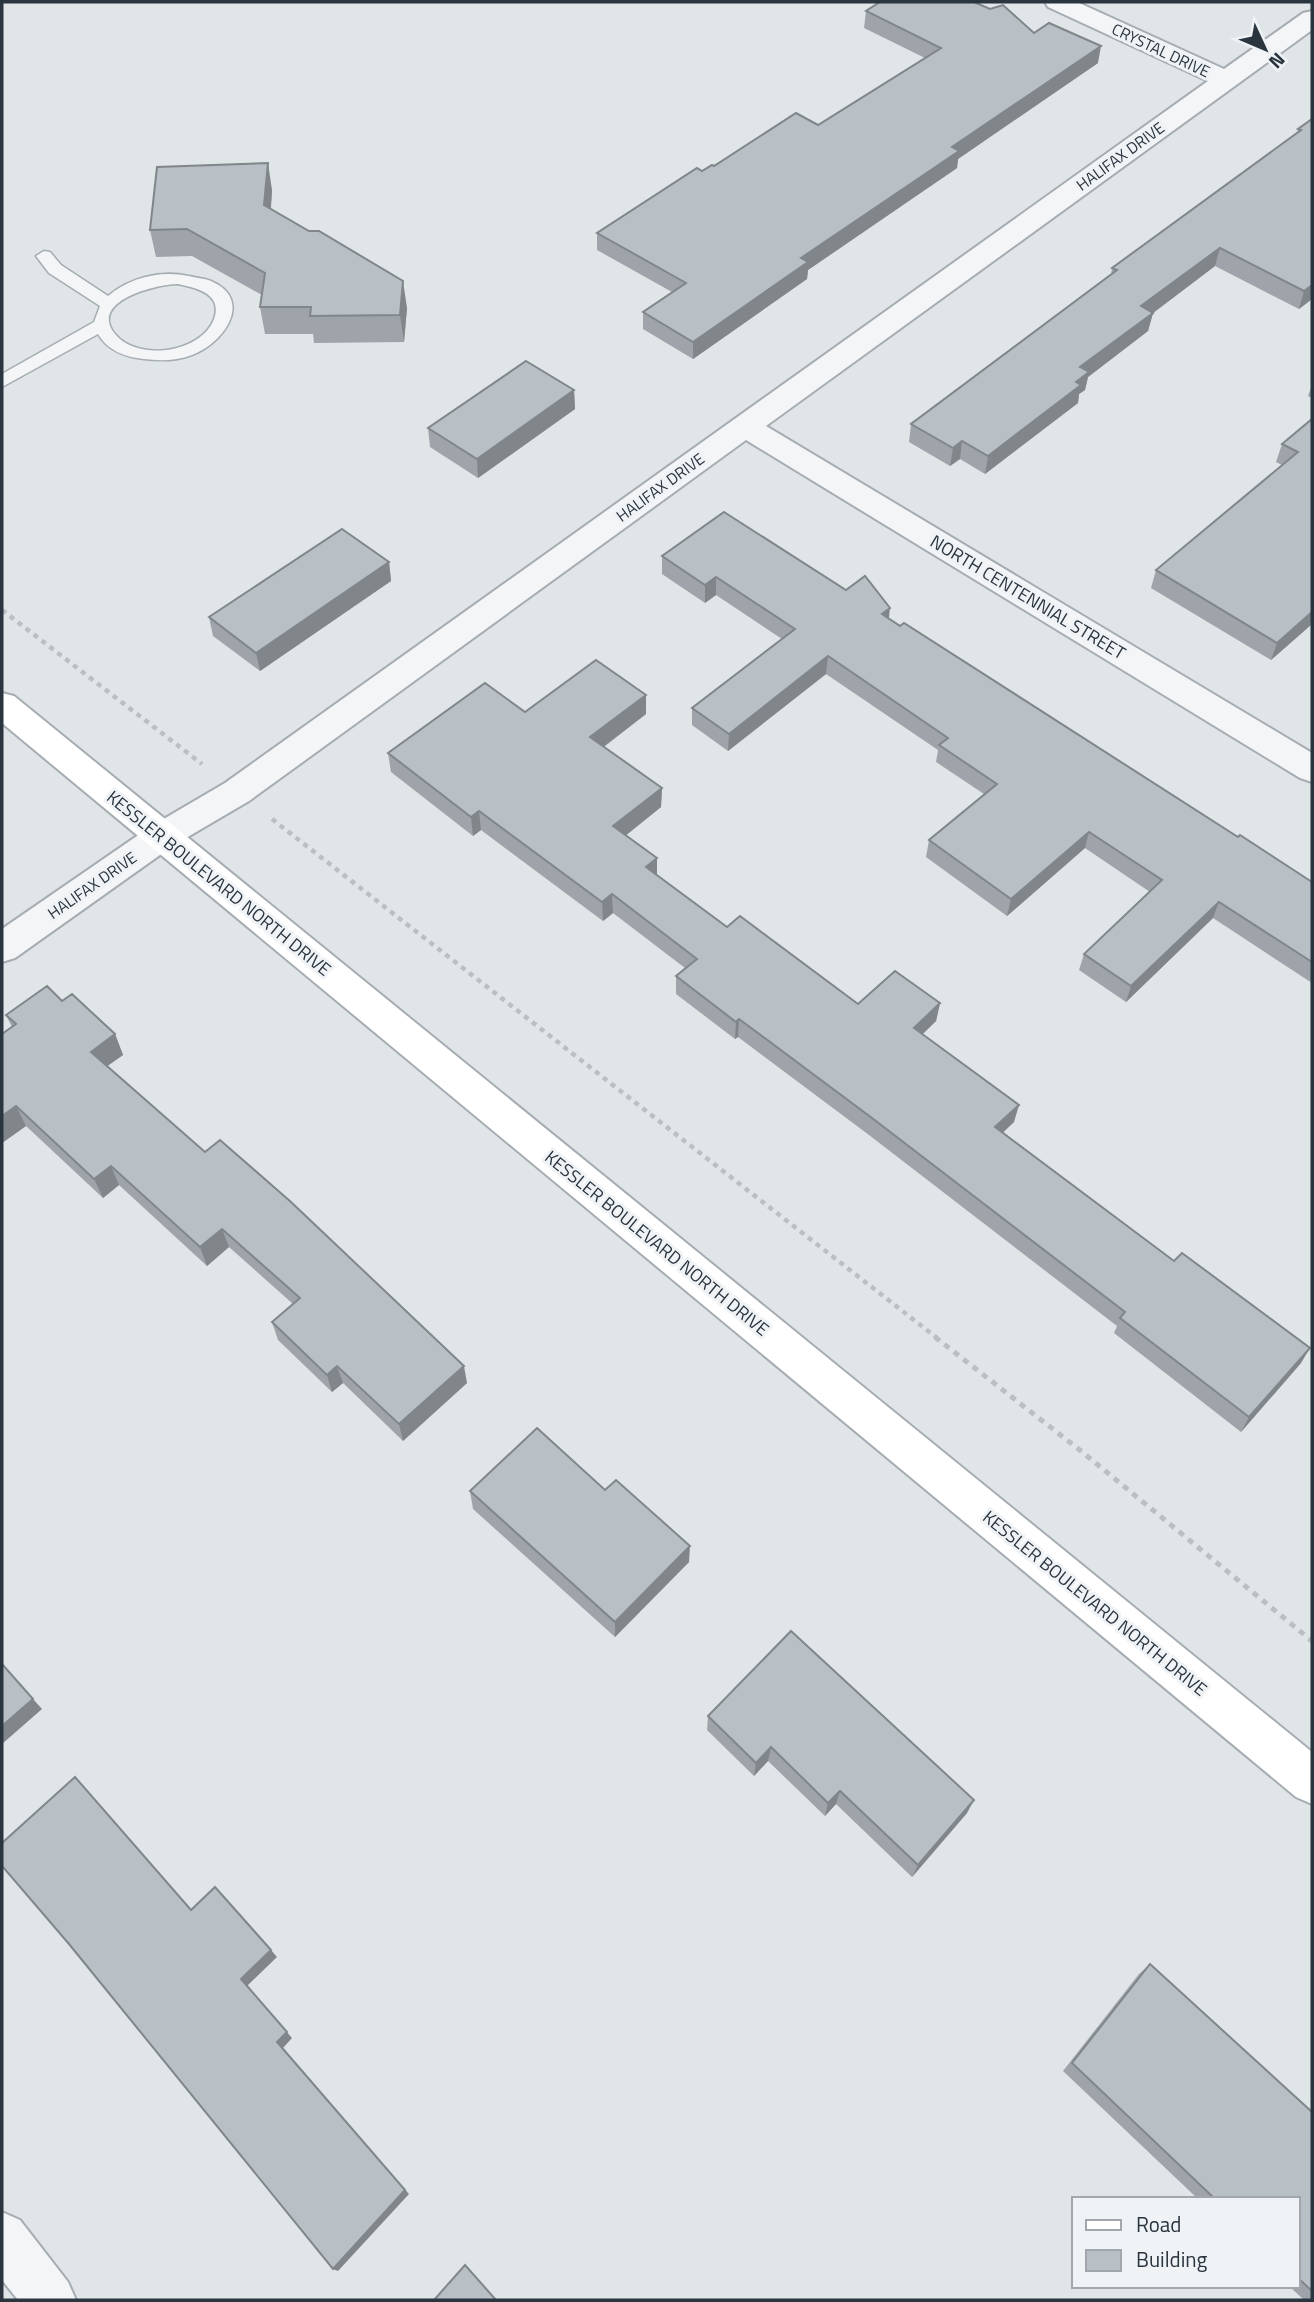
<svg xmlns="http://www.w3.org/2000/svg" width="1314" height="2302" viewBox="0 0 1314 2302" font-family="'Titillium Web',sans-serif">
  <rect width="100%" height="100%" fill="#e0e5e8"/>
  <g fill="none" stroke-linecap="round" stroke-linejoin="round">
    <!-- lane casing -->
    <g stroke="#a6adb2" stroke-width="3">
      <path id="lane" d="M44 251 50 252 61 265 108 296C130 277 161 270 189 276 196 278 204 278 211 281 255 300 223 344 192 355 176 361 160 361 144 359 125 357 108 351 98 334L2 387V374L94 322 100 306 49 273 36 256ZM178 284C197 288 223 294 214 319 201 353 138 362 115 334 88 301 157 284 178 284Z"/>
    </g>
    <!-- street casing -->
    <g stroke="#a6adb2" stroke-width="4">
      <g id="street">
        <path d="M1045 2H1077L1224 69 1303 13 1312 11V30L766 426 1312 753V782L1300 778 746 440 249 801 174 845 15 958 2 962V929L150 827 225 783 1208 81 1048 7Z"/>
        <path d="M2 2212 20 2220 68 2282 76 2300H18L2 2280Z"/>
      </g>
    </g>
    <!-- secondary casing -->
    <g stroke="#a6adb2" stroke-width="4">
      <path id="secondary" d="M2 693 14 696 1312 1752V1804L1296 1797 2 723Z"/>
    </g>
    <!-- path-far1 -->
    <g stroke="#bbbfc3" stroke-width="4.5" stroke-dasharray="5 5" stroke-linecap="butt">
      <path d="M2 610 202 764"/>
      <path d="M272 819 937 1338"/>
    </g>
    <!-- path -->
    <path stroke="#bbbfc3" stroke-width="5" stroke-dasharray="6 6" stroke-linecap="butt" d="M935 1337 1081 1451 1312 1641"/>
    <!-- lane -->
    <use href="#lane" fill="#f3f5f7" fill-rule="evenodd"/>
    <!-- street -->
    <use href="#street" fill="#f3f5f7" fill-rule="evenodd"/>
    <!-- secondary -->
    <use href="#secondary" fill="#fff" fill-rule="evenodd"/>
  </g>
  <!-- wall -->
  <g fill="#9ea4a9">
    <path d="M866 11 1034 33 1098 63 958 159 957 168 808 270 807 279 693 359 643 329V312L672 292 597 250V233L702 171 818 125 925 58 864 28Z"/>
    <path d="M1312 119V299L1299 309 1215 266 1153 313 1148 331 1088 377 1085 390 1079 394 1078 403 985 474 960 459 950 466 909 442 911 424 1111 275 1112 268 1297 134 1298 129Z"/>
    <path d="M272 190 271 209 407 308 404 342 314 343 313 334H265L260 307 262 295 192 256 156 257 150 230Z"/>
    <path d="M1312 385V398L1308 396Z"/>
    <path d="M574 390 575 409 478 478 430 447 428 428Z"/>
    <path d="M1312 419V624L1271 660 1151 588 1156 570 1282 465 1276 462 1282 444Z"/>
    <path d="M662 556 889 618 1238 837 1312 882V983L1213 918 1126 1002 1079 970 1084 954 1150 892 1085 848 1007 916 926 857 929 840 984 794 936 762 938 750 826 674 728 751 692 725V708L782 639 716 595 705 603 662 574Z"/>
    <path d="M389 562 391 581 260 671 213 636 209 617Z"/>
    <path d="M525 712 646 714 604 747 662 788 661 807 626 835 657 875 727 927 858 1004 940 1003 936 1021 923 1034 1014 1122 1003 1132 1301 1363 1241 1432 1114 1333 1117 1326 869 1135 738 1037 735 1039 676 994V976L685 968 613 913 603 921 481 830 473 836 391 772 388 753Z"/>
    <path d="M62 1001 115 1034 123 1055 107 1066 467 1383 403 1441 343 1383 332 1392 278 1340 272 1322 293 1304 229 1247 207 1266 119 1185 103 1198 26 1126 2 1143V1034L12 1027 6 1015Z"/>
    <path d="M605 1490 689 1562 615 1637 473 1509 470 1491Z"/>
    <path d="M708 1716 967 1813 912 1877 836 1804 825 1816 768 1761 754 1776 707 1730Z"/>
    <path d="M1150 1964 1312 2112V2300H1304L1289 2286H1298V2199H1198L1063 2071 1139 1974Z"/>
  </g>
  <!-- shaded-wall -->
  <g fill="#81868a">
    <path d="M1101 46 1098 63 958 159 957 168 808 270 807 279 693 359V342L801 258 952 147Z"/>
    <path d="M268 163 272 190 269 232 264 205Z"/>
    <path d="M1220 248 1215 266 1153 313 1148 331 1088 377 1085 390 1079 394 1078 403 985 474 988 456 1141 306Z"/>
    <path d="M403 281 407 308 404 342 400 315Z"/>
    <path d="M1312 285V299L1299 309 1304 291Z"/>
    <path d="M574 390 575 409 478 478 477 459Z"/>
    <path d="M962 441 960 459 950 466 953 448Z"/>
    <path d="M389 562 391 581 260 671 256 653Z"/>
    <path d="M716 577V595L705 603V585Z"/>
    <path d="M890 608 888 626 882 614Z"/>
    <path d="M1312 612V624L1271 660 1277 643Z"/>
    <path d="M828 656 826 674 728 751 729 734Z"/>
    <path d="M646 695V714L591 756 590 737Z"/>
    <path d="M662 788 661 807 614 845 613 826Z"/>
    <path d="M479 811 481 830 473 836 471 817Z"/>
    <path d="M1089 832 1085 848 1007 916 1011 899Z"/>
    <path d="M657 858V876L646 867Z"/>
    <path d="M612 894 613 913 603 921 602 902Z"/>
    <path d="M1219 902 1213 918 1126 1002 1131 986Z"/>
    <path d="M940 1003 936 1021 911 1045 914 1028Z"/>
    <path d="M739 1019 738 1037 735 1039 736 1022Z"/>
    <path d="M115 1034 123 1055 99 1072 91 1052Z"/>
    <path d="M1019 1105 1014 1122 991 1144 995 1127Z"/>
    <path d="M16 1106 26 1126 2 1143V1116Z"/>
    <path d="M111 1166 119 1185 103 1198 94 1179Z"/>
    <path d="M222 1229 229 1247 207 1266 200 1247Z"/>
    <path d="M1310 1348 1301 1363 1241 1432 1249 1417Z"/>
    <path d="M337 1366 343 1383 332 1392 327 1375Z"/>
    <path d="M464 1366 467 1383 403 1441 399 1424Z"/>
    <path d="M690 1546 689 1562 615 1637V1622Z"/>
    <path d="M33 1699 42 1709 2 1744V1726Z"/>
    <path d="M771 1747 768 1761 754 1776 756 1763Z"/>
    <path d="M840 1791 836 1804 825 1816 828 1803Z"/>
    <path d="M974 1800 967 1813 912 1877 918 1865Z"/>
    <path d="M271 1950 277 1957 247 1986 292 2038 283 2048 409 2194 338 2271 333 2269 277 2042 241 1979Z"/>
  </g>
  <!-- building -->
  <g fill="#b8bfc5" stroke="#81868a" stroke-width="2">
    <path d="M880 2H974L990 9 1003 5 1034 33 1049 23 1101 46 952 147 959 151 801 258 808 262 693 342 643 312 686 283 597 233 697 168 702 171 712 165 714 166 796 113 818 125 941 48 866 11Z"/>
    <path d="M1312 119V285L1304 291 1220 248 1141 306 1153 313 1080 367 1089 372 1076 382 1081 385 988 456 962 441 953 448 911 424 1117 270 1112 268 1301 130 1298 129Z"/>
    <path d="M268 163 264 205 309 231H319L403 281 400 315 310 316 311 307H260L265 273 187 229 150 230 157 167Z"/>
    <path d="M526 361 574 390 477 459 428 428Z"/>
    <path d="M1312 419V612L1277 643 1156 570 1298 452 1282 444Z"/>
    <path d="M724 512 846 590 865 576 890 608 882 614 900 626 904 623 1238 837 1240 835 1312 882V962L1219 902 1131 986 1084 954 1162 880 1089 832 1011 899 929 840 997 784 939 745 948 738 828 656 729 734 692 708 795 629 716 577 705 585 662 556Z"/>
    <path d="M342 529 389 562 256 653 209 617Z"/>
    <path d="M596 660 646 695 590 737 662 788 613 826 657 858 646 867 727 927 740 916 858 1004 895 971 940 1003 914 1028 1019 1105 995 1127 1174 1261 1182 1253 1310 1348 1249 1417 1120 1318 1125 1312 872 1118 739 1019 736 1022 676 976 697 959 612 894 602 902 479 811 471 817 388 753 485 683 525 712Z"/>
    <path d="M47 986 62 1001 72 994 115 1034 91 1052 205 1152 220 1140 291 1202 464 1366 399 1424 337 1366 327 1375 272 1322 300 1298 222 1229 200 1247 111 1166 94 1179 16 1106 2 1116V1034L16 1024 6 1015Z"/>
    <path d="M537 1428 605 1490 616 1480 690 1546 615 1622 470 1491Z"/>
    <path d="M791 1631 974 1800 918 1865 840 1791 828 1803 771 1747 756 1763 708 1716Z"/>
    <path d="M2 1664 33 1699 2 1726Z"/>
    <path d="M75 1777 191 1910 215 1887 271 1950 241 1979 287 2032 277 2042 405 2190 333 2269 69 1944 2 1866V1843Z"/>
    <path d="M1150 1964 1312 2112V2291L1298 2278V2199H1215L1072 2063Z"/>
    <path d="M465 2265 496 2300H434Z"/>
  </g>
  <g text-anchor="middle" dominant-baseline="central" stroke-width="6" stroke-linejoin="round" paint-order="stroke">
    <!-- far-street labels -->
    <g font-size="16" fill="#2a353f" stroke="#f0f3f6">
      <text transform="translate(1161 50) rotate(25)">CRYSTAL DRIVE</text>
      <text transform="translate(1120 156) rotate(-36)">HALIFAX DRIVE</text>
      <text transform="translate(660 487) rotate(-36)">HALIFAX DRIVE</text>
      <text transform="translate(92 885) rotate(-35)">HALIFAX DRIVE</text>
    </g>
    <!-- street labels -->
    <g font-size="18" fill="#2a353f" stroke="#f0f3f6">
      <text transform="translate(1028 597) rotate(31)">NORTH CENTENNIAL STREET</text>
      <text transform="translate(219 883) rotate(39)">KESSLER BOULEVARD NORTH DRIVE</text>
      <text transform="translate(657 1243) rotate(39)">KESSLER BOULEVARD NORTH DRIVE</text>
      <text transform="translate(1095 1603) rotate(39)">KESSLER BOULEVARD NORTH DRIVE</text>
    </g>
  </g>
  <!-- border -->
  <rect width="1314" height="2302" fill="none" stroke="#2a353f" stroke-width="7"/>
  <!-- legend -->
  <rect x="1072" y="2197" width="228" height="91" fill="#f0f3f6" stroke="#a1a7ad" stroke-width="2"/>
  <rect x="1086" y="2220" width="35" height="10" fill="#ffffff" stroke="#a1a7ad" stroke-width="2"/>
  <text x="1136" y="2232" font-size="21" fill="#2a353f">Road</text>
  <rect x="1086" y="2250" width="35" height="21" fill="#b8bfc5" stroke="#a1a7ad" stroke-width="2"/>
  <text x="1136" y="2267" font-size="21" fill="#2a353f">Building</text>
  <!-- north arrow -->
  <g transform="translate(1265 49) rotate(134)" stroke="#f0f3f6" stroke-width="5" paint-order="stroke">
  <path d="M0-5L12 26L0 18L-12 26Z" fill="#2a353f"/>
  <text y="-10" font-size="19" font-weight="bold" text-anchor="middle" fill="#2a353f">N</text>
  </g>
</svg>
